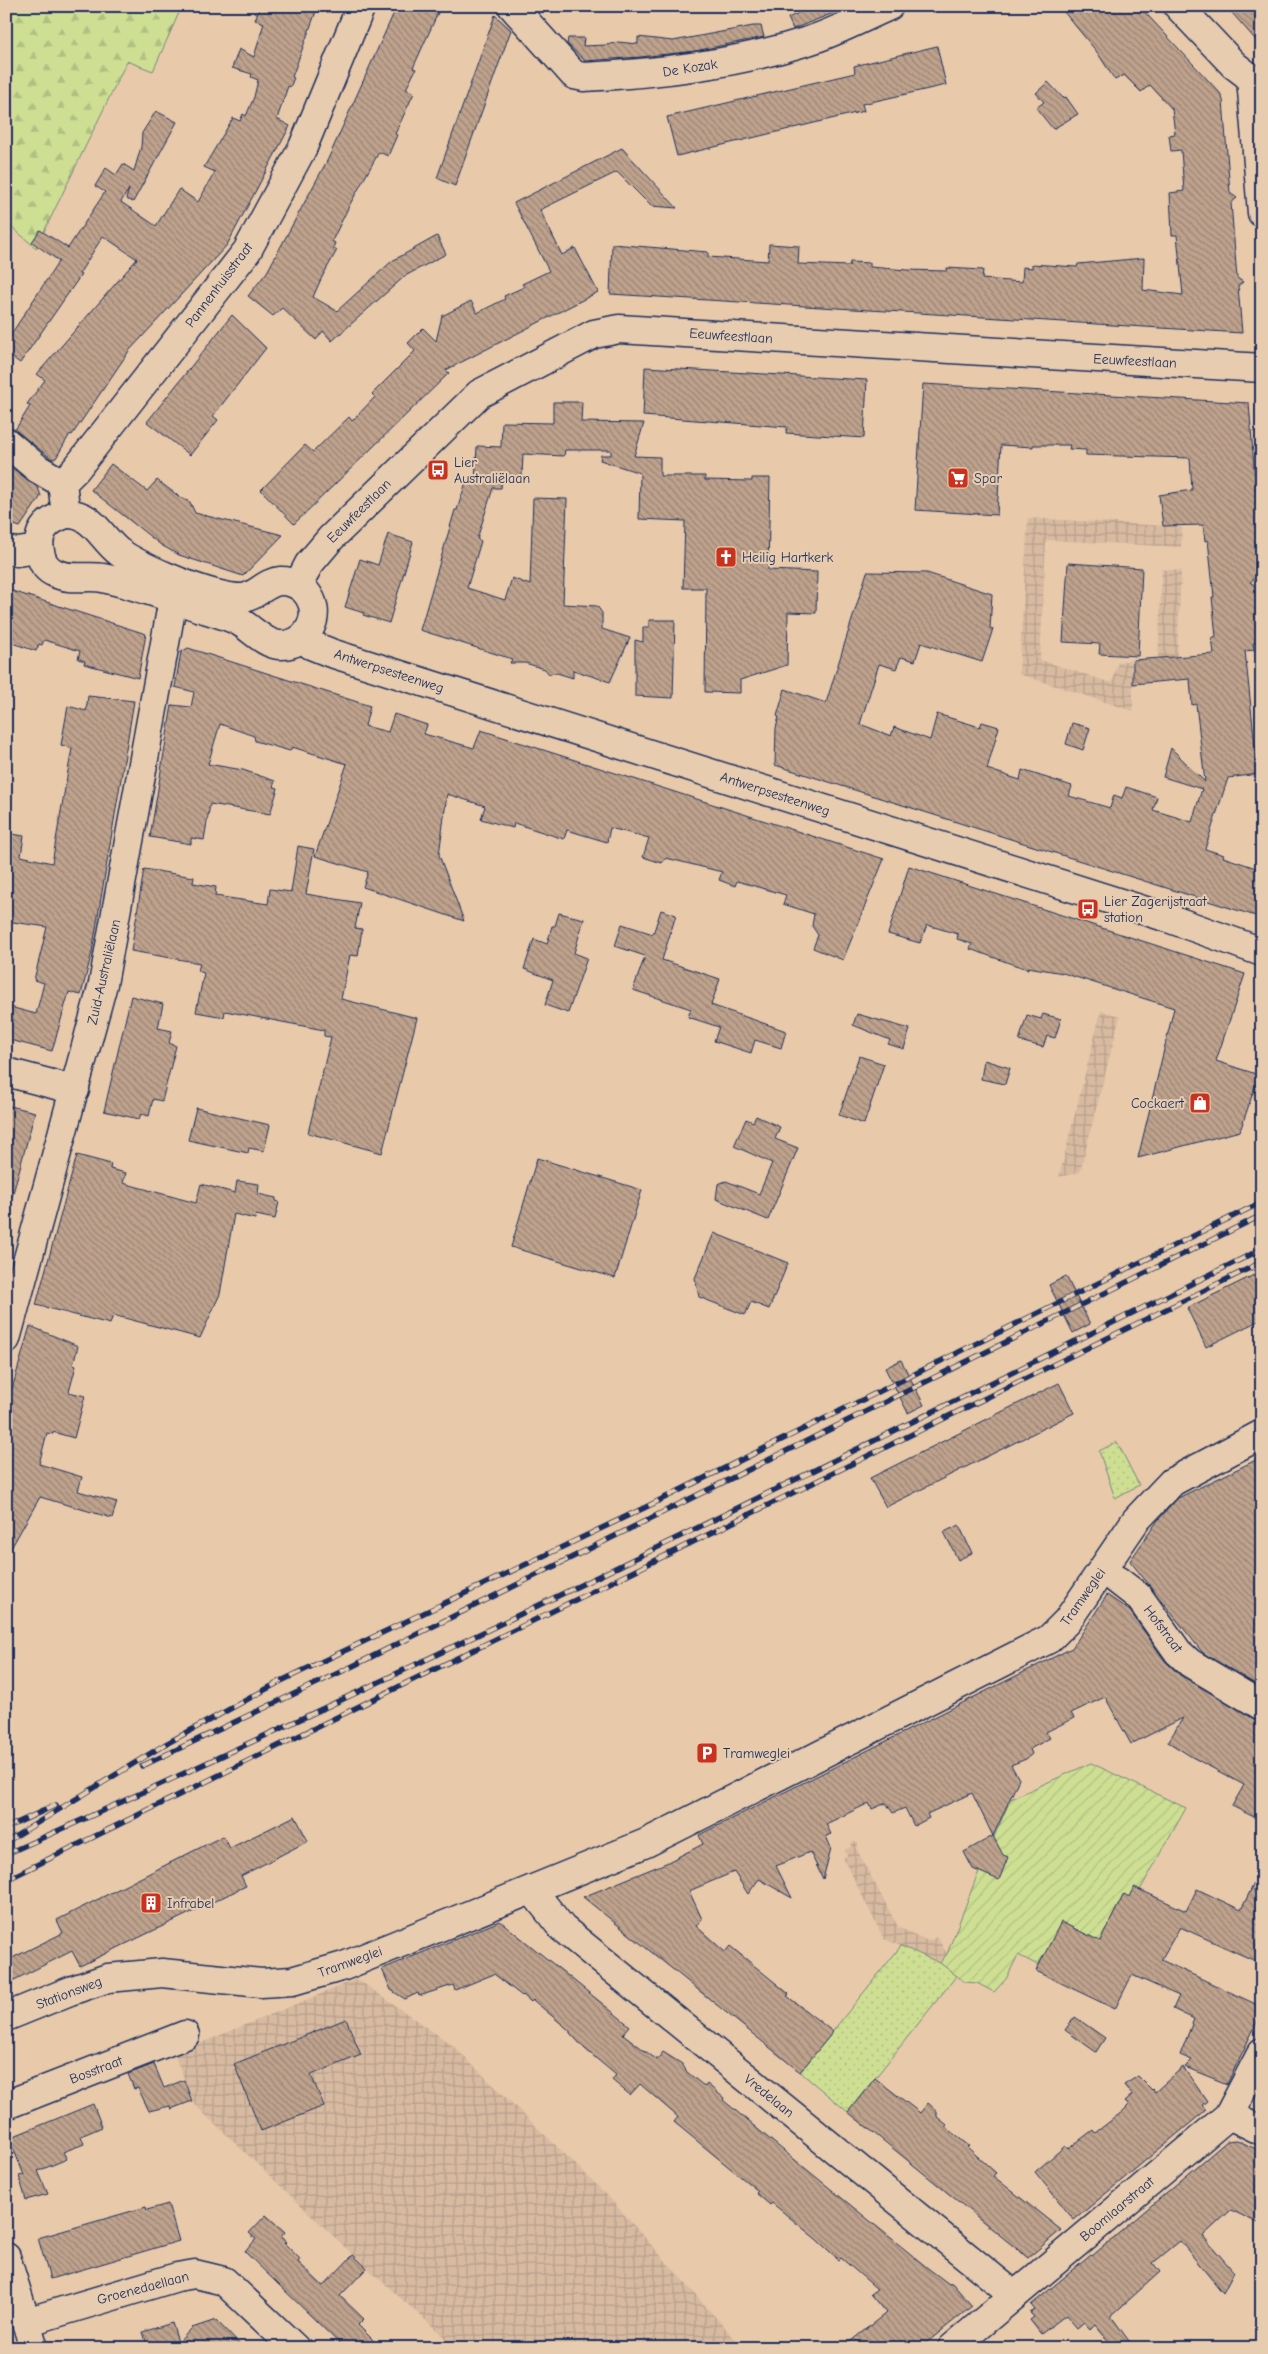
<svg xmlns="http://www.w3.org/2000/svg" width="1268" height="2354" viewBox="0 0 1268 2354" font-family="'Comic Neue',sans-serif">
  <defs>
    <pattern id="industrial-grid" width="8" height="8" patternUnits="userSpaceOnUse" patternTransform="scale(1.25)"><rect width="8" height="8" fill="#d7baa0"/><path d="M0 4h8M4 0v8" fill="none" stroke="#b8a08c"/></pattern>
    <pattern id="grass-dots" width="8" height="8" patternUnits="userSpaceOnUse" patternTransform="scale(1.25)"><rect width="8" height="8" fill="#cedf93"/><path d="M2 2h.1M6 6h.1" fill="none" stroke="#b0c081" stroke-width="1.8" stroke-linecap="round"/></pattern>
    <pattern id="forest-firs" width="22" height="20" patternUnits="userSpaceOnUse" patternTransform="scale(1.25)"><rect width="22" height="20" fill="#cedf93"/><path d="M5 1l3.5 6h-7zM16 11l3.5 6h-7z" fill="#b0c081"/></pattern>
    <pattern id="garden-furrows" width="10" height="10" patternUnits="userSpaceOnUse" patternTransform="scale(1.25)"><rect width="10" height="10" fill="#cedf93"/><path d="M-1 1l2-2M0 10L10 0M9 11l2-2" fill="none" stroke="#b0c081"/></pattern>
    <pattern id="building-back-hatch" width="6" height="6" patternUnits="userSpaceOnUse" patternTransform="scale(1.25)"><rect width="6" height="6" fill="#bea28c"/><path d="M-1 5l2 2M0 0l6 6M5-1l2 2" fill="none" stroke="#9a8476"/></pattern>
  </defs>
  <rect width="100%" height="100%" fill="#e8c9aa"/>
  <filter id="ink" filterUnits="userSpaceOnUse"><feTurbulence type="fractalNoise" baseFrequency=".02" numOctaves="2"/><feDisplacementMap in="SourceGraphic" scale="10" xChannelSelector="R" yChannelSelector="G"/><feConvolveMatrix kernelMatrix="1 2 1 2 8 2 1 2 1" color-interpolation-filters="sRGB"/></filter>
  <g filter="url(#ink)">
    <!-- industrial -->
    <g fill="url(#industrial-grid)">
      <path d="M1028 518 1182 527 1181 547 1046 540 1040 660 1112 683 1118 662 1133 660V711L1019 674Z"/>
      <path d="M1162 569 1181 571 1177 657 1158 658Z"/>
      <path d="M1101 1011 1120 1016 1080 1172 1059 1177Z"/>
      <path d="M852 1842 858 1843 857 1850 898 1927 928 1941 937 1937 947 1954 940 1963 884 1939 843 1858 847 1856 845 1850 851 1847Z"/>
      <path d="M357 1979 452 2045 606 2194 743 2348H452L442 2335 367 2268 195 2105 174 2054Z"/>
    </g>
    <!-- grass -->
    <g fill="url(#grass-dots)" stroke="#748778">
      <path d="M1117 1442 1139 1485 1115 1498 1099 1451Z"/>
      <path d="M901 1946 940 1963 957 1975 848 2112 800 2072Z"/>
    </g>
    <!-- forest -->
    <path fill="url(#forest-firs)" stroke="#748778" d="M6 6H182L153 71 127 61 36 248 6 222Z"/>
    <!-- garden -->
    <path fill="url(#garden-furrows)" stroke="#748778" d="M1091 1763 1186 1808 1140 1890 1134 1887 1129 1897 1124 1894 1100 1941 1045 1953 1038 1965 1018 1955 1006 1979 994 1992 977 1983 965 1982 940 1963 947 1954 977 1876 1008 1805 1006 1801Z"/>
    <!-- building -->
    <g fill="url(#building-back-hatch)" stroke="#1b2f5e">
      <path d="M260 6H318L292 77 294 78 290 87 288 86 277 119 290 126 227 245 129 351 72 435 70 434 56 458 52 459 15 430 30 406 27 404 45 380 37 374 137 259 103 236 79 274 81 275 20 363 6 353V342L59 261 32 242 40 230 68 248 105 192 95 186 106 168 116 175 123 164 134 171 141 147 142 133 156 111 177 122 133 202 126 199 129 189 121 202 156 226 179 189 198 202 215 172 204 167 233 118 240 121 243 114 246 116 254 97 258 80 251 77 252 74 232 68 239 49 254 57 264 23 255 20Z"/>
      <path d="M397 6H441L413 68 416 69 406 89 414 93 395 134 397 135 388 156 379 152 349 206 332 241 335 243 333 248 337 250 321 279 313 297 337 311 392 261 437 236 446 254 405 276 332 341 323 331 316 340 282 308 273 316 248 296 267 272 328 159Z"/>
      <path d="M813 6H851L793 29 788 18Z"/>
      <path d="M1059 6H1139L1220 93 1223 100 1230 193 1237 198 1231 203 1237 278 1243 282 1238 286 1242 333 610 294 612 244 708 252V257L768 261 769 244 799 246 798 264 849 266 850 262 870 263V267L907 270 946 271 947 268 964 269 983 270 982 279 1022 282 1023 267 1032 268V264L1077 267 1078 264 1144 258 1143 290 1183 295 1177 235H1172L1170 193 1184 191 1181 150 1171 151 1169 135 1175 134 1172 109 1150 85 1141 92 1124 75 1115 80 1097 52Z"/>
      <path d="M1226 6H1262V47Z"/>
      <path d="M495 15 511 30 455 186 437 178Z"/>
      <path d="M753 26H761L764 37 695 51 640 57 585 61 567 44 568 38H584L583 46 606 45 618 42 638 44V37L673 41Z"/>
      <path d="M937 46 946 85 862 104 864 111 677 156 667 117 855 73 854 66Z"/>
      <path d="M1048 82 1063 98 1066 97 1078 114 1053 129 1036 108 1044 102 1036 93Z"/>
      <path d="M622 148 677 208 651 206 617 172 540 210 562 255 575 248 598 292 446 370 449 373 294 524 261 490 305 445 313 452 349 417 352 421 375 397 372 394 415 351 408 343 423 328 436 341 442 316 471 301 477 313 505 299 504 296 524 287 522 284 549 271 514 203Z"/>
      <path d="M232 315 266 348 213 416 218 420 190 455 147 422Z"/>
      <path d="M645 367 867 380 864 438 786 433 787 427 643 416Z"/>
      <path d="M923 384 1249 403 1262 567V572L1250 582 1262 590V642L1253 643 1254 650 1245 651 1258 774 1228 778 1205 849 1224 855 1223 857 1262 870V918L775 765 776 728 779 717 777 716 785 689 826 703 867 572 927 573 992 594 990 628 993 629 982 662 921 643 915 661 901 657 896 669 879 664 860 724 891 736 894 727 930 740 937 714 980 727 982 722 999 727 987 769 1020 780 1022 770 1072 786 1069 796 1110 808 1114 795 1122 798 1126 787 1157 797 1153 810 1192 822 1202 789 1163 777 1171 748 1205 782 1196 704 1192 705 1190 679 1133 684V660L1214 654 1212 637H1216L1212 597H1214L1208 540 1205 541 1203 525 1163 526 1159 495 1192 490 1190 458 1086 455V450L1069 449 1070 445H1033V447L1001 445 997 515 915 510Z"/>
      <path d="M553 402H582L581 422 644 423 634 456 660 457V476H705V480L752 481V478H770L768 570 817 572 816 613 788 612 787 665 740 680V693L705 692 706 588H683L685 521 639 519 640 473 600 460 601 455H611V450H565L564 456 523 454 522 476H502L501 488H493L477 539 481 541 467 588 505 600 512 578 530 585 533 498 567 499 563 604 597 606 602 613V629L630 638 610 682 573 670V678L557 673 549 674 545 669 525 663H510L512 659 420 630 455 510H457L466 482H475L477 446 501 447 502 422 553 423Z"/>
      <path d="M6 463 38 488 41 496 20 527 6 522Z"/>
      <path d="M111 464 147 491 157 480 181 498 190 502 195 513 283 535 243 576 179 555 161 545 91 490Z"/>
      <path d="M388 534 413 542 389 623 363 615 364 613 345 607 360 559 378 565Z"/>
      <path d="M1068 563 1142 568 1138 656 1099 654 1100 644 1063 642Z"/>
      <path d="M6 589 146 634 138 678 84 664 85 661 78 659 80 651 44 640 42 645 39 644 36 651 6 641Z"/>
      <path d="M649 620H675L673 698 635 696V640L643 642V627H649Z"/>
      <path d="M188 648 370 706 365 726 388 732 394 714 427 725 424 734 474 748 481 730 884 859 843 960 813 948 818 935 812 926 814 914 783 904 786 895 737 881 735 886 719 880 722 872 666 858 662 863 643 857 649 838 610 828 607 842 567 830 564 839 514 823 513 828 481 819 485 806 447 794 439 855 464 921 363 887 368 872 315 856 347 764 292 747 290 751 255 741 254 736 220 724 208 764 243 770 275 781 273 787 278 788 270 814 210 804 204 840 191 838V844L150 837 172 705 191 707 194 692 175 687 181 652Z"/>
      <path d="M88 696 134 701 92 952 81 995 69 992 52 1051 6 1039V1006L36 1014 44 983 34 980 47 927 6 921V833L24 836 21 856 52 863 72 748 61 745 68 706 86 711Z"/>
      <path d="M1072 723 1090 728 1083 750 1066 744Z"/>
      <path d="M298 846 314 849 306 894 360 903 355 928 362 929 358 956 350 955 341 999 417 1018 382 1153 308 1133 331 1037 324 1036V1030L225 1011 224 1017 196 1012 204 973 198 971 200 963 131 951 144 869 194 877 193 883 216 887 215 896 268 904 270 889 291 892Z"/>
      <path d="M909 866 1245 974 1216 1061 1259 1075 1240 1131 1138 1158 1174 1008 1063 973 1028 967V969L1015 965 970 949 972 944 957 939 958 934 927 925 920 943 888 934Z"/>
      <path d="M661 910 676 915 662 960 720 979 711 1005 786 1031 781 1048 755 1040 751 1053 714 1041 719 1027 688 1017 691 1009 633 990 645 956 615 946 622 924 653 934Z"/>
      <path d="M559 913 584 919 574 953 587 958 568 1013 545 1005 553 980 524 969 534 939 547 944 552 926H555Z"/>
      <path d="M131 996 163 1004 158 1028 172 1031 169 1043 176 1046 162 1101 153 1099 149 1116 141 1114 139 1119 104 1111Z"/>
      <path d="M857 1014 910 1029 904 1049 888 1044 890 1040 853 1025Z"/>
      <path d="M1043 1014 1061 1019 1055 1038 1047 1036 1043 1047 1019 1041 1027 1015 1041 1019Z"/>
      <path d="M859 1056 884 1064 864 1124 839 1115Z"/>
      <path d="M984 1060 1010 1068 1005 1084 981 1079Z"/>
      <path d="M6 1105 35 1112 12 1197 6 1196Z"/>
      <path d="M196 1108 270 1125 264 1151 249 1148 248 1153 188 1140Z"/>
      <path d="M756 1116 780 1127 775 1139 798 1148 768 1220 716 1199 718 1184 726 1181 759 1194 772 1163 734 1146 746 1119 753 1122Z"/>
      <path d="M77 1155 111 1164 110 1169 126 1173 123 1183 196 1203 201 1184 235 1193 237 1181 259 1184 258 1194 276 1198V1201L279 1202 275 1219 256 1215 255 1219 234 1214 220 1294 200 1338 113 1315 110 1324 36 1305Z"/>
      <path d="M537 1158 642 1190 615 1278 511 1247Z"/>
      <path d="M714 1233 788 1263 769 1309 751 1302 745 1315 699 1297 695 1278Z"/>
      <path d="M1262 1271V1319L1206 1347 1187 1308Z"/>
      <path d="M1066 1276 1090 1324 1073 1333 1049 1285Z"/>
      <path d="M30 1326 78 1346 73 1365 76 1366 69 1392 85 1396 74 1438 53 1432V1434L47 1433 39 1464 82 1477 78 1491 117 1502 112 1518 40 1497 6 1557V1410Z"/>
      <path d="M901 1360 924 1405 908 1413 885 1368Z"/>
      <path d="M1059 1383 1074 1413 886 1507 870 1478Z"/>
      <path d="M1262 1457V1688L1203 1653 1130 1561 1158 1520 1178 1498Z"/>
      <path d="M959 1525 972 1553 958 1560 944 1532Z"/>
      <path d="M1107 1595 1130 1611 1165 1661 1180 1675 1254 1719 1262 1722V1821L1232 1806 1244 1785 1192 1757 1168 1742 1183 1718 1131 1744 1105 1697 1071 1713 1074 1718 1046 1732 1050 1738 1030 1749 1032 1754 1026 1759 1011 1765 1019 1779 993 1836 1003 1855 1008 1857 999 1880 973 1869 964 1852 993 1836 972 1793 927 1814 929 1818 914 1826 905 1808 893 1813 886 1803 872 1809 869 1803 826 1824 831 1834 826 1836 831 1848 823 1879 810 1852 776 1866 792 1898 759 1879 748 1894 734 1872 689 1891 702 1919 696 1926 725 1952 730 1946 789 1994 787 1996 833 2032 800 2072 583 1897 666 1863 703 1844 699 1835 1072 1648Z"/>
      <path d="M295 1816 308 1841 241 1876 246 1886 80 1966 72 1951 6 1984V1961L63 1933 57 1920 223 1836 230 1848Z"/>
      <path d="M1262 1867V1964L1180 1927 1161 1960 1262 2007V2012L1227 2084 1185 2067 1192 2060 1180 2055 1194 2019 1173 2009 1179 1996 1132 1975 1115 2009 1036 1971 1061 1922 1100 1941 1124 1894 1129 1897 1134 1887 1186 1911 1197 1889 1241 1910Z"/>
      <path d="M500 1921 630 2026 623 2034 657 2060 663 2052 682 2064 687 2072 705 2087 707 2084 724 2098 723 2100 773 2142 929 2269 949 2284 952 2283 972 2306 920 2348H842L886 2313 870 2294 877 2289 841 2258 839 2260 816 2239 772 2203 770 2205 756 2193 758 2191 674 2122 678 2117 640 2084 630 2095 612 2080 616 2075 585 2049 570 2033V2031L533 2000 531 2002 523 1995 522 1996 494 1974 455 1990 453 1985 419 1996 418 1993 405 1999 391 1990 382 1969Z"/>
      <path d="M1075 2017 1105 2038 1096 2052 1065 2030Z"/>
      <path d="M346 2019 361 2055 311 2075 324 2106 261 2131 234 2064Z"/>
      <path d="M154 2064 164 2088 184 2080 192 2101 171 2109 170 2106 149 2111 138 2088 134 2089 128 2074Z"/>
      <path d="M1183 2067 1207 2101 1202 2105 1206 2110 1074 2220 1035 2172 1065 2146 1068 2149 1093 2130 1095 2133 1122 2112 1129 2105 1125 2101 1132 2095 1124 2085 1138 2076 1152 2090 1153 2089 1155 2092Z"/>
      <path d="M875 2078 920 2113 928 2103 937 2111V2117L947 2125 945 2127 969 2146 967 2147 996 2173 993 2176 1061 2230 1028 2258 848 2112Z"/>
      <path d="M93 2104 102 2127 81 2136 84 2144 63 2152 67 2159 38 2171 48 2194 26 2200 19 2176 24 2175 9 2138Z"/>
      <path d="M1237 2140 1262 2152V2225L1231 2210 1203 2236 1234 2272 1223 2293 1180 2241 1153 2263 1160 2272 1111 2316 1134 2348H1114L1095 2325 1090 2330 1084 2322 1077 2328 1066 2315 1041 2334 1030 2320 1034 2317 1030 2313 1035 2310 1031 2305 1091 2255 1092 2256 1227 2141Z"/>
      <path d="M168 2204 179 2241 50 2279 38 2238 146 2207 147 2210Z"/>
      <path d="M266 2215 285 2232 281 2237 286 2242 284 2243 300 2259 298 2262 323 2286 353 2255 367 2268 340 2296 364 2319 358 2325 381 2348H344L245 2252 256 2239 249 2233Z"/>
      <path d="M216 2320 243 2348H173L192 2328Z"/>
      <path d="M172 2323 178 2342 157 2348H148L143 2332Z"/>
    </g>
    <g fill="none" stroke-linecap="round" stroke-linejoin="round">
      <!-- minor casing -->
      <g stroke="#1b2f5e" stroke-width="31">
        <g id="minor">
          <path d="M512 6 574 75 584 77C661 73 735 64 808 41 836 32 862 18 889 6"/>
          <path d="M1178 6 1234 65 1251 78"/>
          <path d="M1251 78 1262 213"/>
          <path d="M6 442 38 469 62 483"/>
          <path d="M66 514C92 512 101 538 119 552 140 567 191 588 216 594 224 596 234 598 242 598 256 597 265 582 280 581 304 580 322 605 310 628 305 639 292 646 279 645 265 644 252 629 240 622 229 616 214 612 201 608 169 597 136 585 103 578 87 575 70 581 55 573 48 570 43 564 41 556 35 533 45 521 66 514Z"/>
          <path d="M66 514 62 483 76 469 247 251 303 147 361 6"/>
          <path d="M6 550 17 552 39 549"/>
          <path d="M298 585 309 564 331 538 479 394 594 334 619 329 1262 368"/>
          <path d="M303 638 311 645 331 653 1168 918 1262 952"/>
          <path d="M6 1072 75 1090"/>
          <path d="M6 1339 103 984 173 599"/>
          <path d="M1117 1580 1139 1597 1178 1652 1190 1663 1262 1706"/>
          <path d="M532 1890 562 1928 1013 2294"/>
          <path d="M6 2017 70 1991 108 1978 162 1973 261 1983 292 1981 344 1966 646 1843 1049 1639 1067 1621 1136 1520 1172 1482 1262 1434"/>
          <path d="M6 2105 185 2035"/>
          <path d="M1229 2115 1262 2131"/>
          <path d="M6 2257 34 2348"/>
          <path d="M26 2322 177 2277 195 2274 224 2281 295 2348"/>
          <path d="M952 2348 1229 2115 1262 2052"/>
        </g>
      </g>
      <!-- minor -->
      <use href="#minor" stroke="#e8ccaf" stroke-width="28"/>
      <!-- rail casing -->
      <g stroke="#1b2f5e" stroke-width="5.5">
        <g id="rail">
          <path d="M142 1766 353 1666 1262 1215"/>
          <path d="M6 1828 56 1805"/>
          <path d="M6 1842 164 1745 281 1681 644 1508 1262 1202"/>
          <path d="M6 1854C431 1665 845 1454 1262 1249"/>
          <path d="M6 1880 1262 1262"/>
        </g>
      </g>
      <!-- rail -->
      <use href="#rail" stroke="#e8ccaf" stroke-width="4" stroke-dasharray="11" stroke-linecap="butt"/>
    </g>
  </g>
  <!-- icons -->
  <defs>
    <g id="bus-square" transform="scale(1.125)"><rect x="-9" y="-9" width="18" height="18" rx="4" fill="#c8321e" stroke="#e8ccaf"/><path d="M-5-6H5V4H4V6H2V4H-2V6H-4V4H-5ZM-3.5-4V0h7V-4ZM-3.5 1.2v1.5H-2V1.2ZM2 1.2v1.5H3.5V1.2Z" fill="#fff"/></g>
    <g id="supermarket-square" transform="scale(1.125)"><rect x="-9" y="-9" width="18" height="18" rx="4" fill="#c8321e" stroke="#e8ccaf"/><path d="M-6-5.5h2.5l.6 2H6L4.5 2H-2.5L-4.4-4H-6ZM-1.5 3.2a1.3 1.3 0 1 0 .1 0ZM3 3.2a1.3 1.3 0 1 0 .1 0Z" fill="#fff"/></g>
    <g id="church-square" transform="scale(1.125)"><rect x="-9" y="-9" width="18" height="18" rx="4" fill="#c8321e" stroke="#e8ccaf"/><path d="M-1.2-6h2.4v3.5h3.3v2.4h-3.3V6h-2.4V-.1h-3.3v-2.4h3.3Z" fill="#fff"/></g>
    <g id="shop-square" transform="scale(1.125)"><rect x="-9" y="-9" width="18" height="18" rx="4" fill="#c8321e" stroke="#e8ccaf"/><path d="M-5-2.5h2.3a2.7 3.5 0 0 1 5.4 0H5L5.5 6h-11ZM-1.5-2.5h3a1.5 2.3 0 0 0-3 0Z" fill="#fff"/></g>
    <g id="parking-square" transform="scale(1.125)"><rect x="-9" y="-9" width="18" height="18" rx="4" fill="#c8321e" stroke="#e8ccaf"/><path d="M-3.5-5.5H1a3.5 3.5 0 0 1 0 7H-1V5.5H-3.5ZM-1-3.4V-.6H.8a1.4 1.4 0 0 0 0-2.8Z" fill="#fff"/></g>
    <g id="building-square" transform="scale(1.125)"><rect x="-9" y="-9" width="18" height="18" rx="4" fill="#c8321e" stroke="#e8ccaf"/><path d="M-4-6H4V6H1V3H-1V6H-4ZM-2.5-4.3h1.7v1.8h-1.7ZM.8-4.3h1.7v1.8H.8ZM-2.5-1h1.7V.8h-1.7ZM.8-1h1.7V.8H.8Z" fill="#fff"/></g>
  </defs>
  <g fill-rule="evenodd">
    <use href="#bus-square" x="438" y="470"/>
    <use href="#supermarket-square" x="958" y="478"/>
    <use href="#church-square" x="726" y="557"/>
    <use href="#bus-square" x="1088" y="909"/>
    <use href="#shop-square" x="1200" y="1103"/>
    <use href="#parking-square" x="707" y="1753"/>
    <use href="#building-square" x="151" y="1903"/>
  </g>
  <g text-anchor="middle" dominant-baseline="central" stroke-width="4" stroke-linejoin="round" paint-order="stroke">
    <!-- street labels -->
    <g font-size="14" fill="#1b2f5e" stroke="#e8ccaf">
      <text transform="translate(690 68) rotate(-9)">De Kozak</text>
      <text transform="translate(219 285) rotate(-53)">Pannenhuisstraat</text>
      <text transform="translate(731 336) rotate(4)">Eeuwfeestlaan</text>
      <text transform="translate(1135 361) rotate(3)">Eeuwfeestlaan</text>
      <text transform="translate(359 511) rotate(-45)">Eeuwfeestlaan</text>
      <text transform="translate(389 671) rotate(18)">Antwerpsesteenweg</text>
      <text transform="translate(775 794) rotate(18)">Antwerpsesteenweg</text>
      <text transform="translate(104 972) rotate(-77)">Zuid-Australiëlaan</text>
      <text transform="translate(1083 1597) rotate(-55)">Tramweglei</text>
      <text transform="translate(1163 1629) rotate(53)">Hofstraat</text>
      <text transform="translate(350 1962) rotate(-20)">Tramweglei</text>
      <text transform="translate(69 1993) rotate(-21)">Stationsweg</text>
      <text transform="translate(96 2070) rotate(-21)">Bosstraat</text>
      <text transform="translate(769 2096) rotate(39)">Vredelaan</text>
      <text transform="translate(1117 2209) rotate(-40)">Boomlaarstraat</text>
      <text transform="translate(143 2288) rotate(-15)">Groenedaellaan</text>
    </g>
    <!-- poi labels -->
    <g font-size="14" fill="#1b2f5e" stroke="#e8ccaf" text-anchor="start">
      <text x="454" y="462">Lier<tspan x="454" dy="16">Australiëlaan</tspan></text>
      <text x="974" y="478">Spar</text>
      <text x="742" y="557">Heilig Hartkerk</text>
      <text x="1104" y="901">Lier Zagerijstraat<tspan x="1104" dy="16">station</tspan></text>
      <text x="1184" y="1103" text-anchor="end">Cockaert</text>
      <text x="723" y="1753">Tramweglei</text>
      <text x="167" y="1903">Infrabel</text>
    </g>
  </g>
  <!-- margin -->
  <rect width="1268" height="2354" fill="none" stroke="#e8ccaf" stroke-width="25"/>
  <rect x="12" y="12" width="1243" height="2329" fill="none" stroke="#1b2f5e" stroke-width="2" filter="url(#ink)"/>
</svg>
